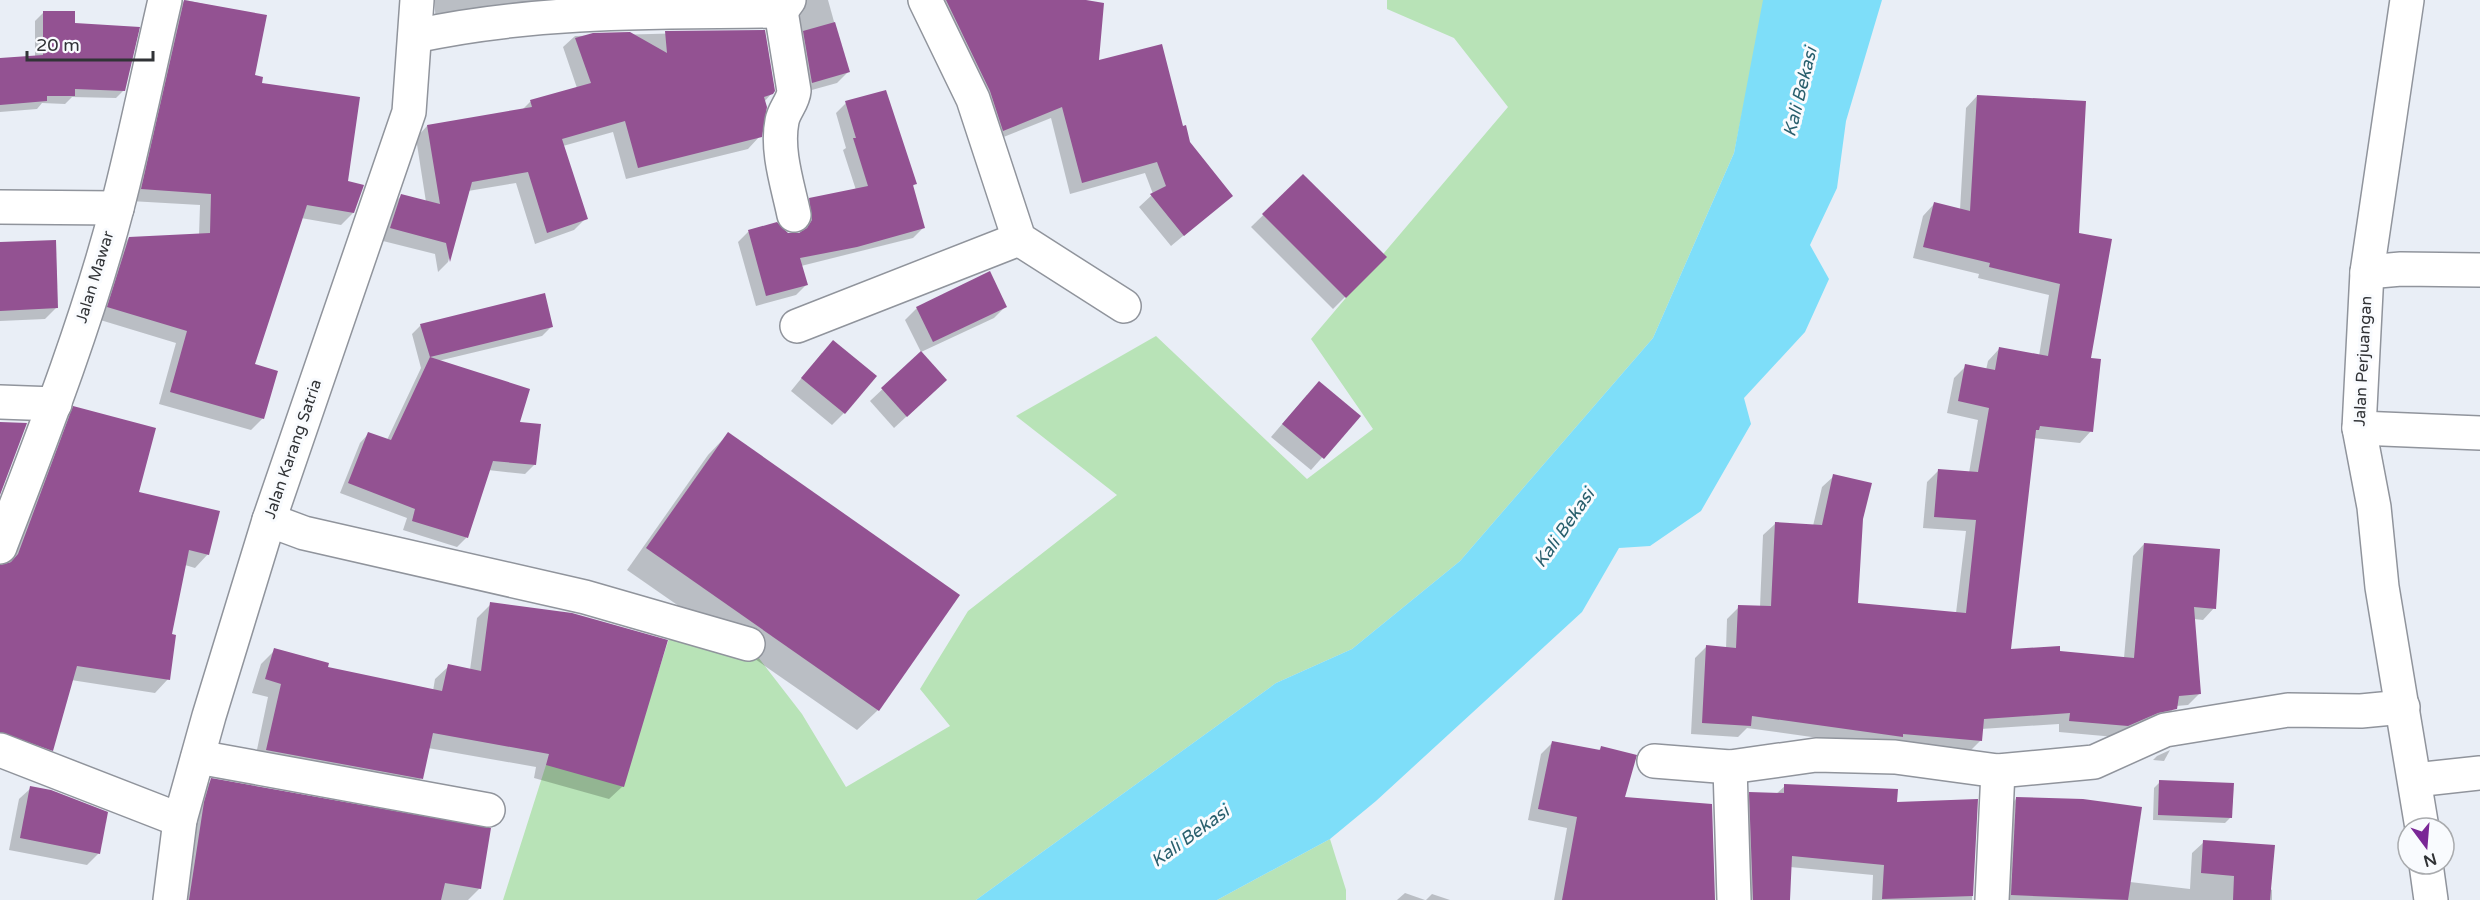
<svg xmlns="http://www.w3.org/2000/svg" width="2480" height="900" viewBox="0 0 2480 900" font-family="'Varela Round',sans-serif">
  <rect width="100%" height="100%" fill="#e9eef6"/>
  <!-- green -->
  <g fill="#b8e3b7">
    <path d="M1387 0H1765L1734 153 1653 338 1460 561 1352 649 1276 683 976 900H503L546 765 646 710 674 623 748 644 802 714 846 787 950 726 920 689 968 611 1117 495 1016 416 1156 336 1307 479 1373 429 1311 339 1508 107 1454 38 1387 9Z"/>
    <path d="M1330 839 1346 890V900H1217Z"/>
  </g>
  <!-- water -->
  <path fill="#7edef9" d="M1763 0H1882L1846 121 1837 188 1810 245 1829 279 1805 332 1744 398 1751 424 1701 511 1650 546 1619 548 1582 612 1376 801 1330 839 1217 900H976L1276 683 1352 649 1460 561 1653 338 1734 153Z"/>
  <!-- shadow -->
  <g fill="#0003">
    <path d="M185 0 266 17 253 77 346 182 353 213 341 225 301 218 253 365 263 418 251 430 159 404 176 343 97 319 117 250 129 238 199 235 200 205 130 201 173 12Z"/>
    <path d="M434 0H762L436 21Z"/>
    <path d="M792 0H828L848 72 837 83 801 93Z"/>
    <path d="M930 0H1050L1097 62 1182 128 1189 143 1231 196 1171 246 1139 207 1153 194 1145 173 1070 194 1051 118 991 142Z"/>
    <path d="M43 13 73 24 124 90 116 98 72 97 65 104 42 103 37 109 0 112V59L35 57V21Z"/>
    <path d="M764 31 772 93 764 102 760 136 748 149 626 179 613 132 563 146 586 218 574 230 535 244 516 183 468 191 448 262 438 272 435 254 379 240 389 208 401 196 426 202 416 138 427 126 522 110 530 102 577 88 563 47 575 36Z"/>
    <path d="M1977 96 2077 234 2089 359 2091 431 2080 443 2033 438 2010 650 2124 658 2133 556 2144 544 2214 608 2203 620 2194 619 2200 693 2188 705 2176 706 2164 720 2115 737 2059 732V724L1981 729V740L1969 752 1890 748 1747 728 1738 737 1691 734 1695 658 1707 646 1726 649 1727 619 1739 607H1760L1763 535 1775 524 1813 526 1822 487 1834 476 1861 518 1856 604 1956 613 1966 531 1923 528 1927 482 1939 470 1969 473 1978 420 1947 413 1954 378 1966 366 1986 370 1988 361 1999 349 2039 356 2049 295 1978 278 1979 274 1913 258 1923 216 1934 204 1960 210 1966 108Z"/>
    <path d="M846 103 915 184 912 187 923 228 913 238 801 266 806 285 796 295 756 306 738 242 748 232 777 224 787 234 801 233 800 210 810 199 856 190 843 150 846 148 836 113Z"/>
    <path d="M1303 176 1385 257 1333 309 1251 227Z"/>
    <path d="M0 244 56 308 45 319 0 321Z"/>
    <path d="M1006 306 994 318 921 352 905 320 917 308Z"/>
    <path d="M421 325 552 326 542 336 438 361 518 423 535 464 525 474 488 470 466 538 457 547 403 530 407 518 340 493 360 443 369 433 387 440 421 368 412 334Z"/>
    <path d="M822 353 844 413 832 425 791 391Z"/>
    <path d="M921 353 933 392 894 428 870 401Z"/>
    <path d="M1307 395 1359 416 1311 470 1271 437Z"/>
    <path d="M74 408 137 493 208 554 195 568 185 565 170 636 168 679 155 693 71 680 52 750 39 763 0 748V623L14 563 7 561 60 421Z"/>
    <path d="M728 434 878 710 857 730 627 570 708 455Z"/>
    <path d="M491 604 623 786 609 799 534 778 536 767 428 748 421 778 408 792 254 764 268 697 252 693 261 664 275 650 326 668 433 691 435 679 449 666 470 670 477 618Z"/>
    <path d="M1552 743 1598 751 1601 748 1623 799 1714 900H1554L1567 828 1528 820 1541 754Z"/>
    <path d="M2170 750 2164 761 2153 760 2157 756Z"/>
    <path d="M212 780 480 888 468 900H173L192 800Z"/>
    <path d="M2160 782 2231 817 2225 823 2153 820 2154 788Z"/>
    <path d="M1785 786 1895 804 1976 800 1972 900H1872L1873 875 1790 867 1789 900H1742L1739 804 1750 793 1776 794Z"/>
    <path d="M31 788 99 853 87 865 9 850 19 799Z"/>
    <path d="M2016 799 2130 882 2190 889 2192 853 2204 842 2272 890V900H2000L2004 811Z"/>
    <path d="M1405 893 1425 900H1397Z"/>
    <path d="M1432 894 1450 900H1426Z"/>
  </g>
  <!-- building -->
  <g fill="#935292">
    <path d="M184 0 267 15 255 75 263 77 262 83 360 97 348 181 364 185 354 213 307 205 255 364 278 371 264 419 170 392 187 331 107 307 129 237 210 233 211 194 141 189Z"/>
    <path d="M946 0H1086L1104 3 1099 60 1162 44 1183 126 1186 125 1190 142 1233 196 1184 236 1150 194 1166 186 1157 162 1082 183 1062 107 1003 131 990 91Z"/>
    <path d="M43 11H75V23L140 27 125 91 75 89V96H47V101L0 105V58L43 55Z"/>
    <path d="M835 22 850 72 812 83 803 31Z"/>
    <path d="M765 30 775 91 773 94 764 97 767 107 762 137 638 168 625 121 562 139 588 219 547 233 528 172 472 182 450 262 446 243 390 228 401 194 440 204 427 125 532 107 530 100 591 83 575 38 593 33 630 32 667 53 665 31Z"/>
    <path d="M886 90 917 184 913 185 925 228 857 247 800 258 808 285 766 296 748 230 777 222 788 233H799L807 228 812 220 809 198 868 186 853 138H856L845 101Z"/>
    <path d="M1977 95 2086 101 2079 233 2112 239 2091 358 2101 359 2093 432 2040 426 2039 430H2036L2011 649 2060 646V651L2134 658 2144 543 2220 549 2216 609 2194 607 2201 694 2179 696 2177 709 2158 713 2128 726 2069 721 2070 713 1984 719 1982 741 1903 734V737L1752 716 1751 726 1702 723 1706 645 1736 648 1738 605 1771 606 1775 522 1822 525 1833 474 1872 483 1863 519 1858 603 1966 613 1976 520 1934 517 1938 469 1978 472 1989 408 1958 401 1965 364 1995 370 1999 347 2048 356 2060 284 1989 267 1990 263 1923 247 1934 202 1970 211Z"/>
    <path d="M1303 174 1387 257 1346 298 1262 214Z"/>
    <path d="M56 240 58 308 0 311V242Z"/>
    <path d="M990 271 1007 307 933 342 916 307Z"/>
    <path d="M545 293 553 327 430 357 530 389 520 422 541 424 536 465 493 461 468 538 412 521 415 509 348 483 368 432 391 440 430 357 420 324Z"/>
    <path d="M833 340 877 376 845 414 801 378Z"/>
    <path d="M921 351 947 380 907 417 881 388Z"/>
    <path d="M1319 381 1361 416 1324 459 1282 424Z"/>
    <path d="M73 406 156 428 139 492 220 511 209 555 189 550 172 634 176 635 170 680 77 666 53 751 0 732V565L11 562 18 554Z"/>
    <path d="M0 422 27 423 0 495Z"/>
    <path d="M728 432 960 595 879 711 646 548Z"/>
    <path d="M490 602 572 613 668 640 624 787 546 765 549 754 433 733 423 779 266 750 281 684 265 679 274 648 329 663 328 667 442 691 448 664 481 671Z"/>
    <path d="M1552 741 1600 750 1601 746 1637 755 1625 797 1712 804 1715 900H1562L1577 817 1538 809Z"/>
    <path d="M211 778 491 828 481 889 445 883 441 900H189L204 802Z"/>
    <path d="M2159 780 2234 783 2232 818 2158 815Z"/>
    <path d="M1784 784 1898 789 1897 802 1978 799 1973 896 1882 899 1884 865 1792 856 1790 900H1753L1749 792 1784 793Z"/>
    <path d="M30 786 51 790 108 812 100 854 20 838Z"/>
    <path d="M2016 797 2083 799 2142 807 2128 900 2011 895Z"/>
    <path d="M2203 840 2275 845 2270 900H2233L2234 876 2201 873Z"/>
  </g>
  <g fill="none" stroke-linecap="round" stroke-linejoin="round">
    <!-- street casing -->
    <g stroke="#90949c" stroke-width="36">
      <g id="street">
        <path d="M925 0 973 99 1019 239 1124 306"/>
        <path d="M781 11 794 91C793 102 784 110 782 121 776 151 788 186 794 215"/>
        <path d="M415 36C534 10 659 12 781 11L789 0"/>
        <path d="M0 207 117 208"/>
        <path d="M2367 272 2401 269 2480 270"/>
        <path d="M797 326 1019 239"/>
        <path d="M0 402 55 404"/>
        <path d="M2359 428 2480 433"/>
        <path d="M269 520 304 533 585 597 748 644"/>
        <path d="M0 547C43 435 87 323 117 208 135 139 149 69 165 0"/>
        <path d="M0 750 180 820"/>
        <path d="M198 757 488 810"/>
        <path d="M1654 761 1730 767 1816 755 1895 757 1998 771 2094 762 2165 730 2288 710 2361 711 2403 707"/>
        <path d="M1730 767 1734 900"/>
        <path d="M2415 780 2480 773"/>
        <path d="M1992 900 1998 771"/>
      </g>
    </g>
    <!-- secondary casing -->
    <g stroke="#90949c" stroke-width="36">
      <path id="secondary" d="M170 900 180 820 209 716 269 520 409 112 417 0"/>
    </g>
    <!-- primary casing -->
    <g stroke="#90949c" stroke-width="36">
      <g id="primary">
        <path d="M2407 0 2367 272 2359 428 2374 507 2382 587 2422 828"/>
        <path d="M2426 864 2431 900"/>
      </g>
    </g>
    <!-- street -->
    <use href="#street" stroke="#fff" stroke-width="33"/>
    <!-- secondary -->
    <use href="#secondary" stroke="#fff" stroke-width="33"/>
    <!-- primary -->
    <use href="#primary" stroke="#fff" stroke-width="33"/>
  </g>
  <g text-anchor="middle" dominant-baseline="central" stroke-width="6" stroke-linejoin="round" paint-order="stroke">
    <!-- street labels -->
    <g font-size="16" fill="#313336" stroke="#f9fbfe">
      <text transform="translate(95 277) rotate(-73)">Jalan Mawar</text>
      <text transform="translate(2363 361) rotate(-87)">Jalan Perjuangan</text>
      <text transform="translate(293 449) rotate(-71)">Jalan Karang Satria</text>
    </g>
    <!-- water labels -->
    <g font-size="18" font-style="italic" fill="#295f6d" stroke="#f9fbfe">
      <text transform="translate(1800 92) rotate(-76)">Kali Bekasi</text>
      <text transform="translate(1564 528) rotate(-55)">Kali Bekasi</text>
      <text transform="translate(1190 836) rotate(-36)">Kali Bekasi</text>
    </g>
  </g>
  <!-- north arrow -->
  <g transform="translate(2426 846) rotate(164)"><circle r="28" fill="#f9fbfe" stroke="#a9abae" stroke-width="1.5"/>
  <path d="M0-4.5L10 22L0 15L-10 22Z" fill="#7a2796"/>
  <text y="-9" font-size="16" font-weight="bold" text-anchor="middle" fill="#313336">N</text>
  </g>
  <!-- scale -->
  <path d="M27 51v9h126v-9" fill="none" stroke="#313336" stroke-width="3"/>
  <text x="36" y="51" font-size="18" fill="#313336" stroke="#f9fbfe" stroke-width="4.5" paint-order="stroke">20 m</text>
</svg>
